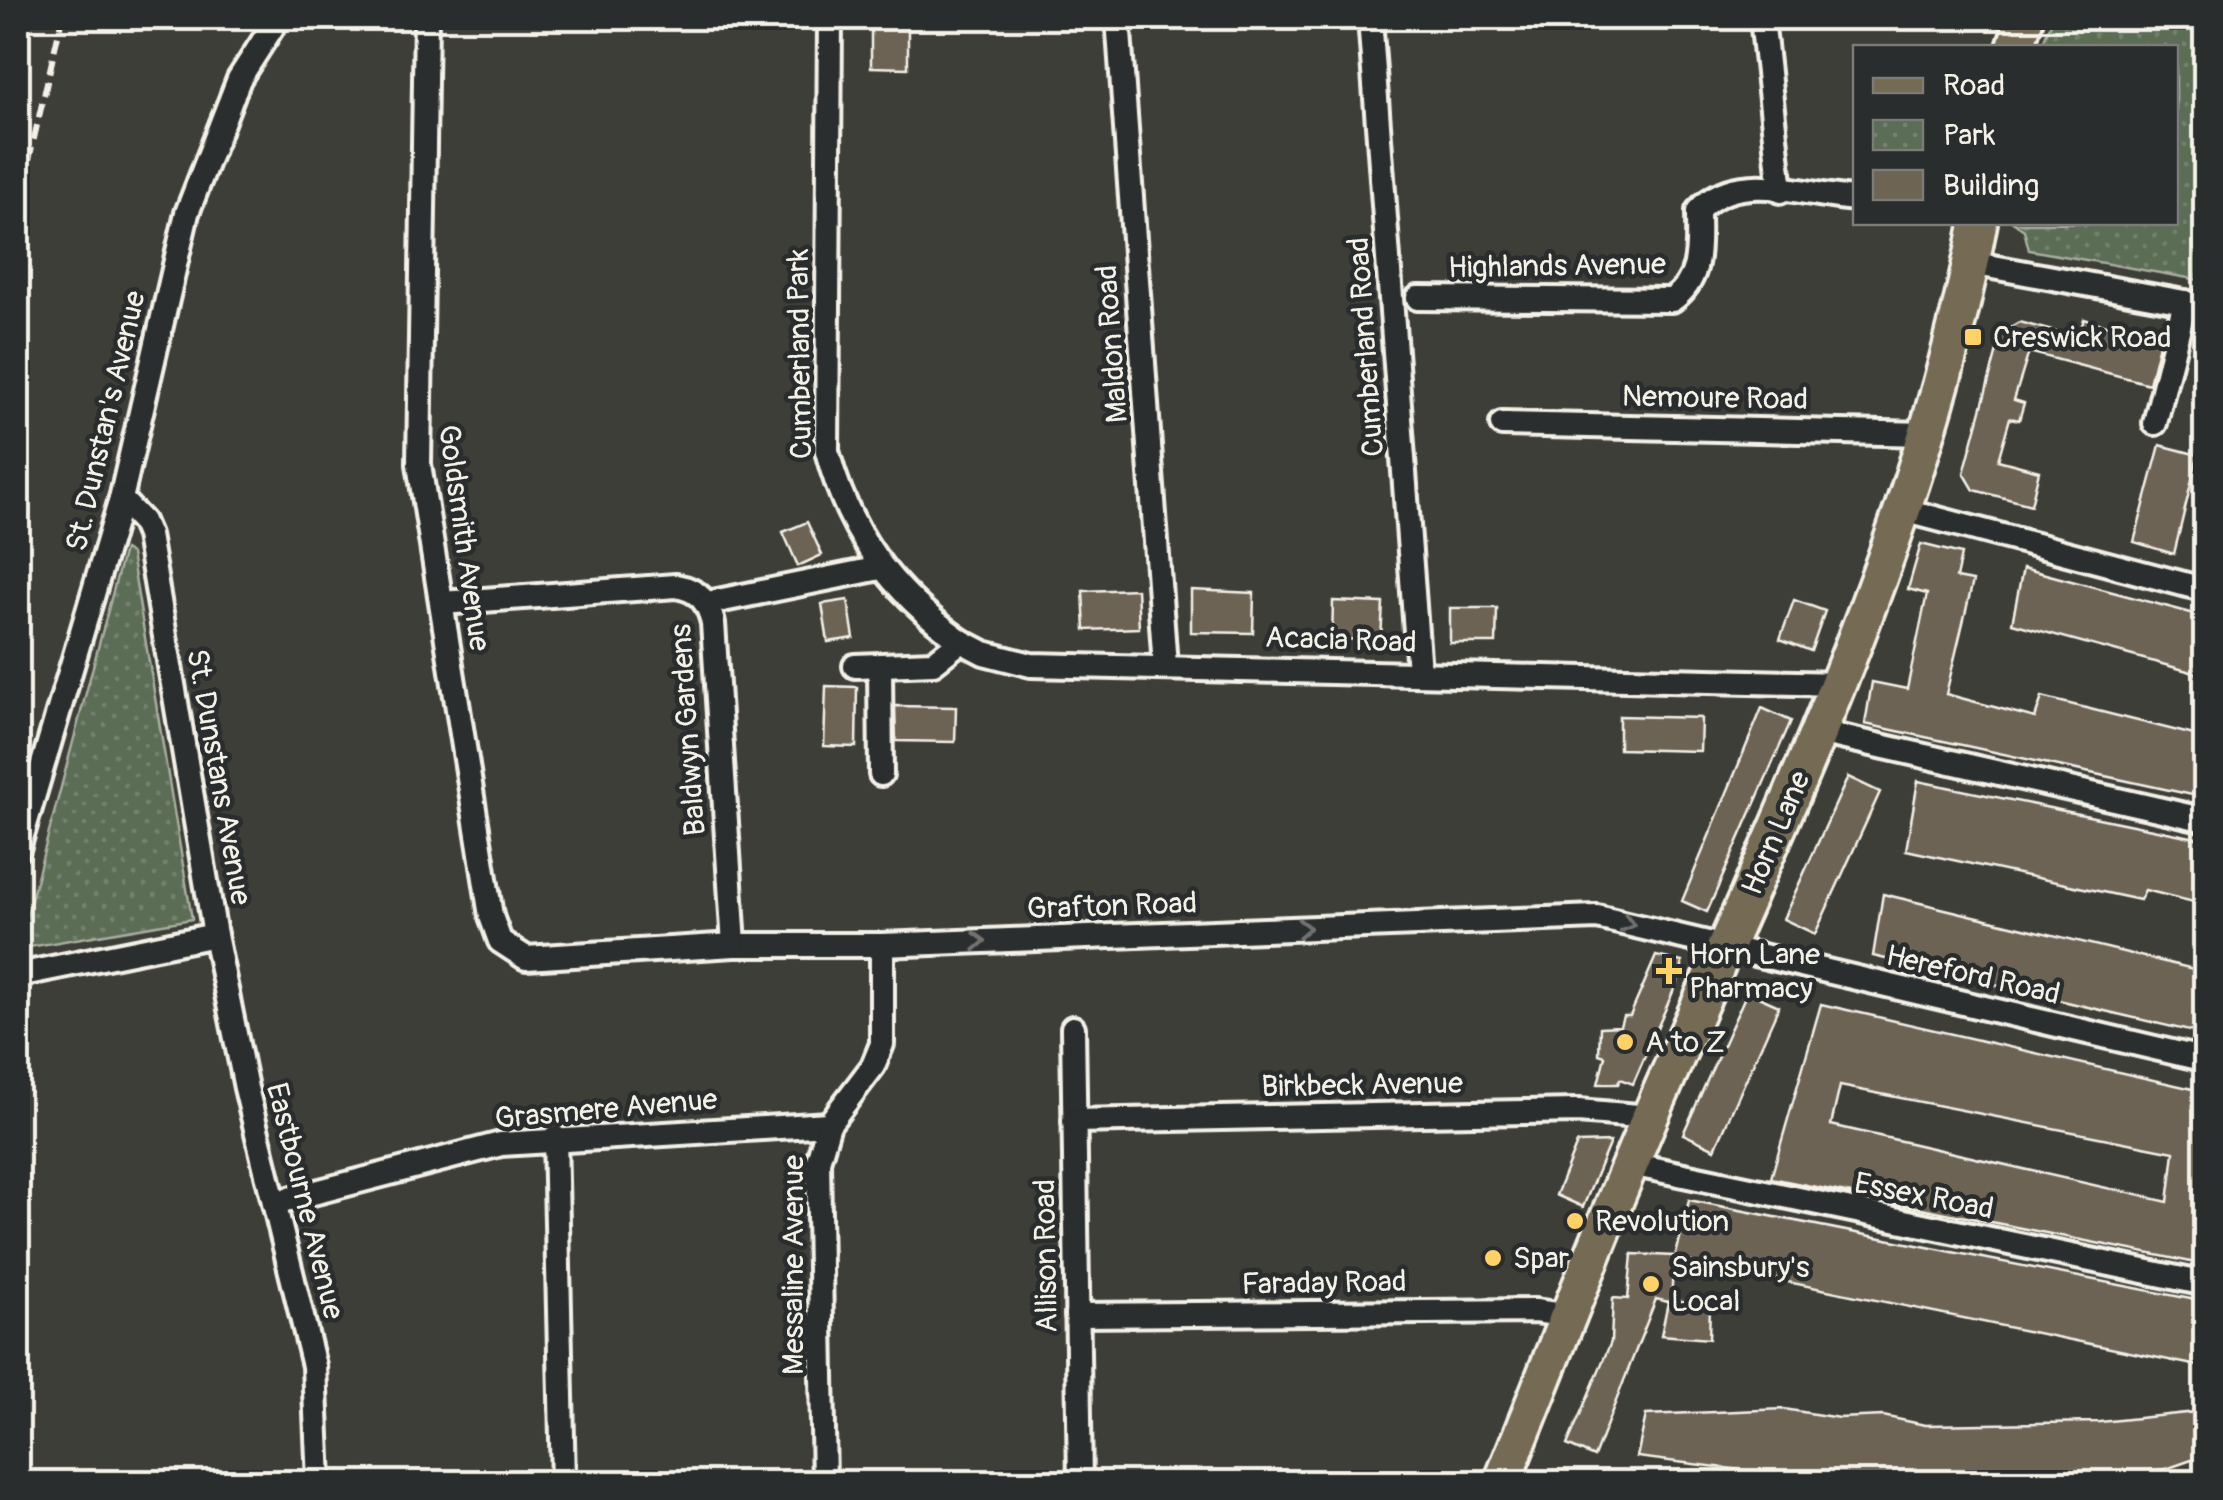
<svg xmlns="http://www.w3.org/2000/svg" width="2223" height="1500" viewBox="0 0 2223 1500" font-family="Pangolin,sans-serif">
  <defs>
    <pattern id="park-dots" width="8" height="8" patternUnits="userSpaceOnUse" patternTransform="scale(2.5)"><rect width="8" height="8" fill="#5b6d57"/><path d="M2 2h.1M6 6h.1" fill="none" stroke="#73826f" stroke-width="1.8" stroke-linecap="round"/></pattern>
  </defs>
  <rect width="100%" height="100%" fill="#3e3e39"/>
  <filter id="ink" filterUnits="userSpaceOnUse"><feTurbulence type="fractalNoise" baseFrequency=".01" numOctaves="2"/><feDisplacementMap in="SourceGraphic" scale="20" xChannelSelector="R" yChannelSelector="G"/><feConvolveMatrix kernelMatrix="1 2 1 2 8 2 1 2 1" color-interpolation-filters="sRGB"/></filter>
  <g filter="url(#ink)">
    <!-- park -->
    <g fill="url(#park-dots)" stroke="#a8afa0" stroke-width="2.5">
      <path d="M2053 18H2205V281L2029 250 2024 230 2014 223 2176 222V48L2041 47Z"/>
      <path d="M124 550 131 554 192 919 18 949Z"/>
    </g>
    <!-- building -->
    <g fill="#6d6454" stroke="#f4f1e8" stroke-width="2.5" fill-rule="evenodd">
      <path d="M871 18H908V68L871 67Z"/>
      <path d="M2084 319 2160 340 2149 384 2029 352 2014 400 2024 403 2019 420 2010 418 1998 460 2039 471 2031 505 1974 490 1964 473 2002 332 2019 322 2078 338Z"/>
      <path d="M2160 445 2198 455 2174 554 2134 542Z"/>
      <path d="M807 522 822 555 798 566 783 532Z"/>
      <path d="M1921 544 1961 554 1956 578 1973 581 1946 694 2035 718 2042 697 2206 738V798L1865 724 1872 682 1907 689 1927 594 1908 589Z"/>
      <path d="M2023 568 2206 617V676L2012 623Z"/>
      <path d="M1137 589 1139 628 1085 630 1083 591Z"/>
      <path d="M1191 590 1254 593 1253 633 1191 632Z"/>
      <path d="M848 600 854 638 828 642 822 604Z"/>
      <path d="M1794 600 1825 611 1811 651 1780 639Z"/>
      <path d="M1333 601 1383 603 1381 640 1332 639Z"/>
      <path d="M1450 608H1497L1496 643H1450Z"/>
      <path d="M826 686 857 687 856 747 824 746Z"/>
      <path d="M895 706 956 707 955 742 896 741Z"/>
      <path d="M1762 708 1791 721 1707 912 1682 901Z"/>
      <path d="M1619 716 1701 718 1700 751 1619 749Z"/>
      <path d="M1848 777 1880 792 1815 934 1783 919Z"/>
      <path d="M1918 781 2206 840V905L2145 890 2140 900 1906 850Z"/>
      <path d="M1883 894 2206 972V1035L1873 956Z"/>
      <path d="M1656 956 1682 962V971L1633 1084 1620 1079 1618 1084H1598L1605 1056 1599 1054 1600 1027 1620 1026 1623 1016H1630Z"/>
      <path d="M1747 992 1779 1006 1715 1149 1683 1134Z"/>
      <path d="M1821 1004 2206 1092V1265L1771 1178ZM1840 1086 2174 1152 2168 1202 1831 1125Z"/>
      <path d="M1610 1142 1583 1207 1556 1195 1577 1143Z"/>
      <path d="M1689 1200 2206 1302 2198 1366 1675 1259Z"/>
      <path d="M1632 1254 1674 1256 1671 1300 1710 1304 1709 1339 1661 1335 1668 1302 1656 1299 1594 1457 1567 1445 1611 1342 1613 1298 1628 1299Z"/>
      <path d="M1784 1409 1839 1418 1883 1416 1925 1425 2100 1422 2206 1411V1455L2166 1469 2049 1482H1836L1637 1457 1646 1415Z"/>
    </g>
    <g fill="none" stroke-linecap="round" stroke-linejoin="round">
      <!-- street casing -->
      <g stroke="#f4f1e8" stroke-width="30">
        <g id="street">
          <path d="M426 18 419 464 491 916 500 941 526 958 734 945H882L1597 917 2206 1060"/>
          <path d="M830 18 827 451C849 534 891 591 961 641"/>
          <path d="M1118 18 1165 666"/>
          <path d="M1370 18 1419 672"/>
          <path d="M1762 18 1781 191"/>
          <path d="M1971 263 2206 306"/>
          <path d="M1418 298 1672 300C1703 278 1698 246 1698 211 1737 167 1804 196 1856 199"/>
          <path d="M2155 423 2185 302"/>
          <path d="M1502 424 1926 434"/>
          <path d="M1904 510 2206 590"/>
          <path d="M442 603 676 586C699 590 708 601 713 623L734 945"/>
          <path d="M708 603 880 568"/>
          <path d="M855 666 933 663 961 641 984 653 1031 665 1838 684"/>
          <path d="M880 666 881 774"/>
          <path d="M1819 732 2206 820"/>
          <path d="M18 849 121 499 187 213 239 79 278 18"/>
          <path d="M215 935 246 1088 314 1366 319 1482"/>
          <path d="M18 975 215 935 148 535 142 521 121 499"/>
          <path d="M1073 1028 1080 1482"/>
          <path d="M1074 1121 1578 1111 1650 1117"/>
          <path d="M555 1137 563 1482"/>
          <path d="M1631 1164 2206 1284"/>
          <path d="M274 1203 501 1144 829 1124"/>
          <path d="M1077 1315 1535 1311 1570 1316"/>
          <path d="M824 1482 818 1161 829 1124 873 1066 882 1044V945"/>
        </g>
      </g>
      <!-- primary casing -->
      <g stroke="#f4f1e8" stroke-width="42">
        <g id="primary">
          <path d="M2015 48 2025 18"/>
          <path d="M1502 1482C1551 1361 1598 1238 1650 1117 1777 826 1920 537 1979 222"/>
        </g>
      </g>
      <!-- street -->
      <use href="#street" stroke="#2a2d2e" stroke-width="22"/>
      <!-- primary -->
      <use href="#primary" stroke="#746b52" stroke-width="35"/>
      <!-- rail -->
      <path stroke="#f4f1e8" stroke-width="6" stroke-dasharray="15 8" stroke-linecap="butt" d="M18 207 62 18"/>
    </g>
    <!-- one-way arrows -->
    <defs><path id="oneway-chevron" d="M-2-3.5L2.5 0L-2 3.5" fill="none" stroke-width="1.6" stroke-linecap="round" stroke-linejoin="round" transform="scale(2.5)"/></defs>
    <g stroke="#71726f">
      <use href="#oneway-chevron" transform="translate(1628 924) rotate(14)"/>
      <use href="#oneway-chevron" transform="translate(1304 928) rotate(-2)"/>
      <use href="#oneway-chevron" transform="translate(979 941) rotate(-2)"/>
    </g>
  </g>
  <!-- markers -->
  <g fill="#ffd166" stroke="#2a2d2e" stroke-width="4">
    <rect x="1963" y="327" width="20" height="20" rx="5"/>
    <path d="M1664 956h10v10h10v10h-10v10h-10v-10h-10v-10h10z"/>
    <circle cx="1625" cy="1042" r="10"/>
    <circle cx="1575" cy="1221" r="10"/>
    <circle cx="1493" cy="1258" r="10"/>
    <circle cx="1651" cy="1284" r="10"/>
  </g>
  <g text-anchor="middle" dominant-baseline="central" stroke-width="9" stroke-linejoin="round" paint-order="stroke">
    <!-- street labels -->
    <g font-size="30" fill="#f4f1e8" stroke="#2a2d2e">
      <text transform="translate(1557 266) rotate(-1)">Highlands Avenue</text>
      <text transform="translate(1112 344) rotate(-94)">Maldon Road</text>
      <text transform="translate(1366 347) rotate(-94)">Cumberland Road</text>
      <text transform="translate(800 354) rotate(-91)">Cumberland Park</text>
      <text transform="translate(1715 398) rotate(1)">Nemoure Road</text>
      <text transform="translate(106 421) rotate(-77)">St. Dunstan's Avenue</text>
      <text transform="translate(464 538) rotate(82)">Goldsmith Avenue</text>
      <text transform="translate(1341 640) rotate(2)">Acacia Road</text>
      <text transform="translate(688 730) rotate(-94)">Baldwyn Gardens</text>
      <text transform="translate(219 777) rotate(80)">St. Dunstans Avenue</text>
      <text transform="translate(1776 833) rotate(-67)">Horn Lane</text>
      <text transform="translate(1112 906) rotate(-2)">Grafton Road</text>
      <text transform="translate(1973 975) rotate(13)">Hereford Road</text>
      <text transform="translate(1362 1085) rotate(-1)">Birkbeck Avenue</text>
      <text transform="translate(606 1109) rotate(-5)">Grasmere Avenue</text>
      <text transform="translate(1924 1196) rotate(11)">Essex Road</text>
      <text transform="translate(305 1201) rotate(76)">Eastbourne Avenue</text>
      <text transform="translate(1046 1256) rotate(-91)">Allison Road</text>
      <text transform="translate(793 1265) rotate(-90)">Messaline Avenue</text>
      <text transform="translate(1324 1283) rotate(-1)">Faraday Road</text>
    </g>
    <!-- poi labels -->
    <g font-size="30" fill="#f4f1e8" stroke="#2a2d2e" text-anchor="start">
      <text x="1993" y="337">Creswick Road</text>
      <text x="1689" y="954">Horn Lane<tspan x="1689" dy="34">Pharmacy</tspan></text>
      <text x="1645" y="1042">A to Z</text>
      <text x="1595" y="1221">Revolution</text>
      <text x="1513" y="1258">Spar</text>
      <text x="1671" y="1267">Sainsbury's<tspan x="1671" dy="34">Local</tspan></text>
    </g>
  </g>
  <!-- margin -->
  <rect width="2223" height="1500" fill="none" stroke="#2a2d2e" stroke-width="60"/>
  <rect x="30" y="30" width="2163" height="1440" fill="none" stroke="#f4f1e8" stroke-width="4" filter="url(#ink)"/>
  <!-- legend -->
  <rect x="1853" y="45" width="325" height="180" fill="#2a2d2e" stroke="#7b7b78" stroke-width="2.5"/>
  <rect x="1873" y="78" width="50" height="15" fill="#746b52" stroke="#7b7b78" stroke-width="2.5"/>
  <text x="1943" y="95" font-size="30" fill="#f4f1e8">Road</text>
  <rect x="1873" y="120" width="50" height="30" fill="url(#park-dots)" stroke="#7b7b78" stroke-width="2.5"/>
  <text x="1943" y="145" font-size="30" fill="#f4f1e8">Park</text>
  <rect x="1873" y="170" width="50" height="30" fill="#6d6454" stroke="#7b7b78" stroke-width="2.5"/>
  <text x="1943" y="195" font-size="30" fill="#f4f1e8">Building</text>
</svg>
